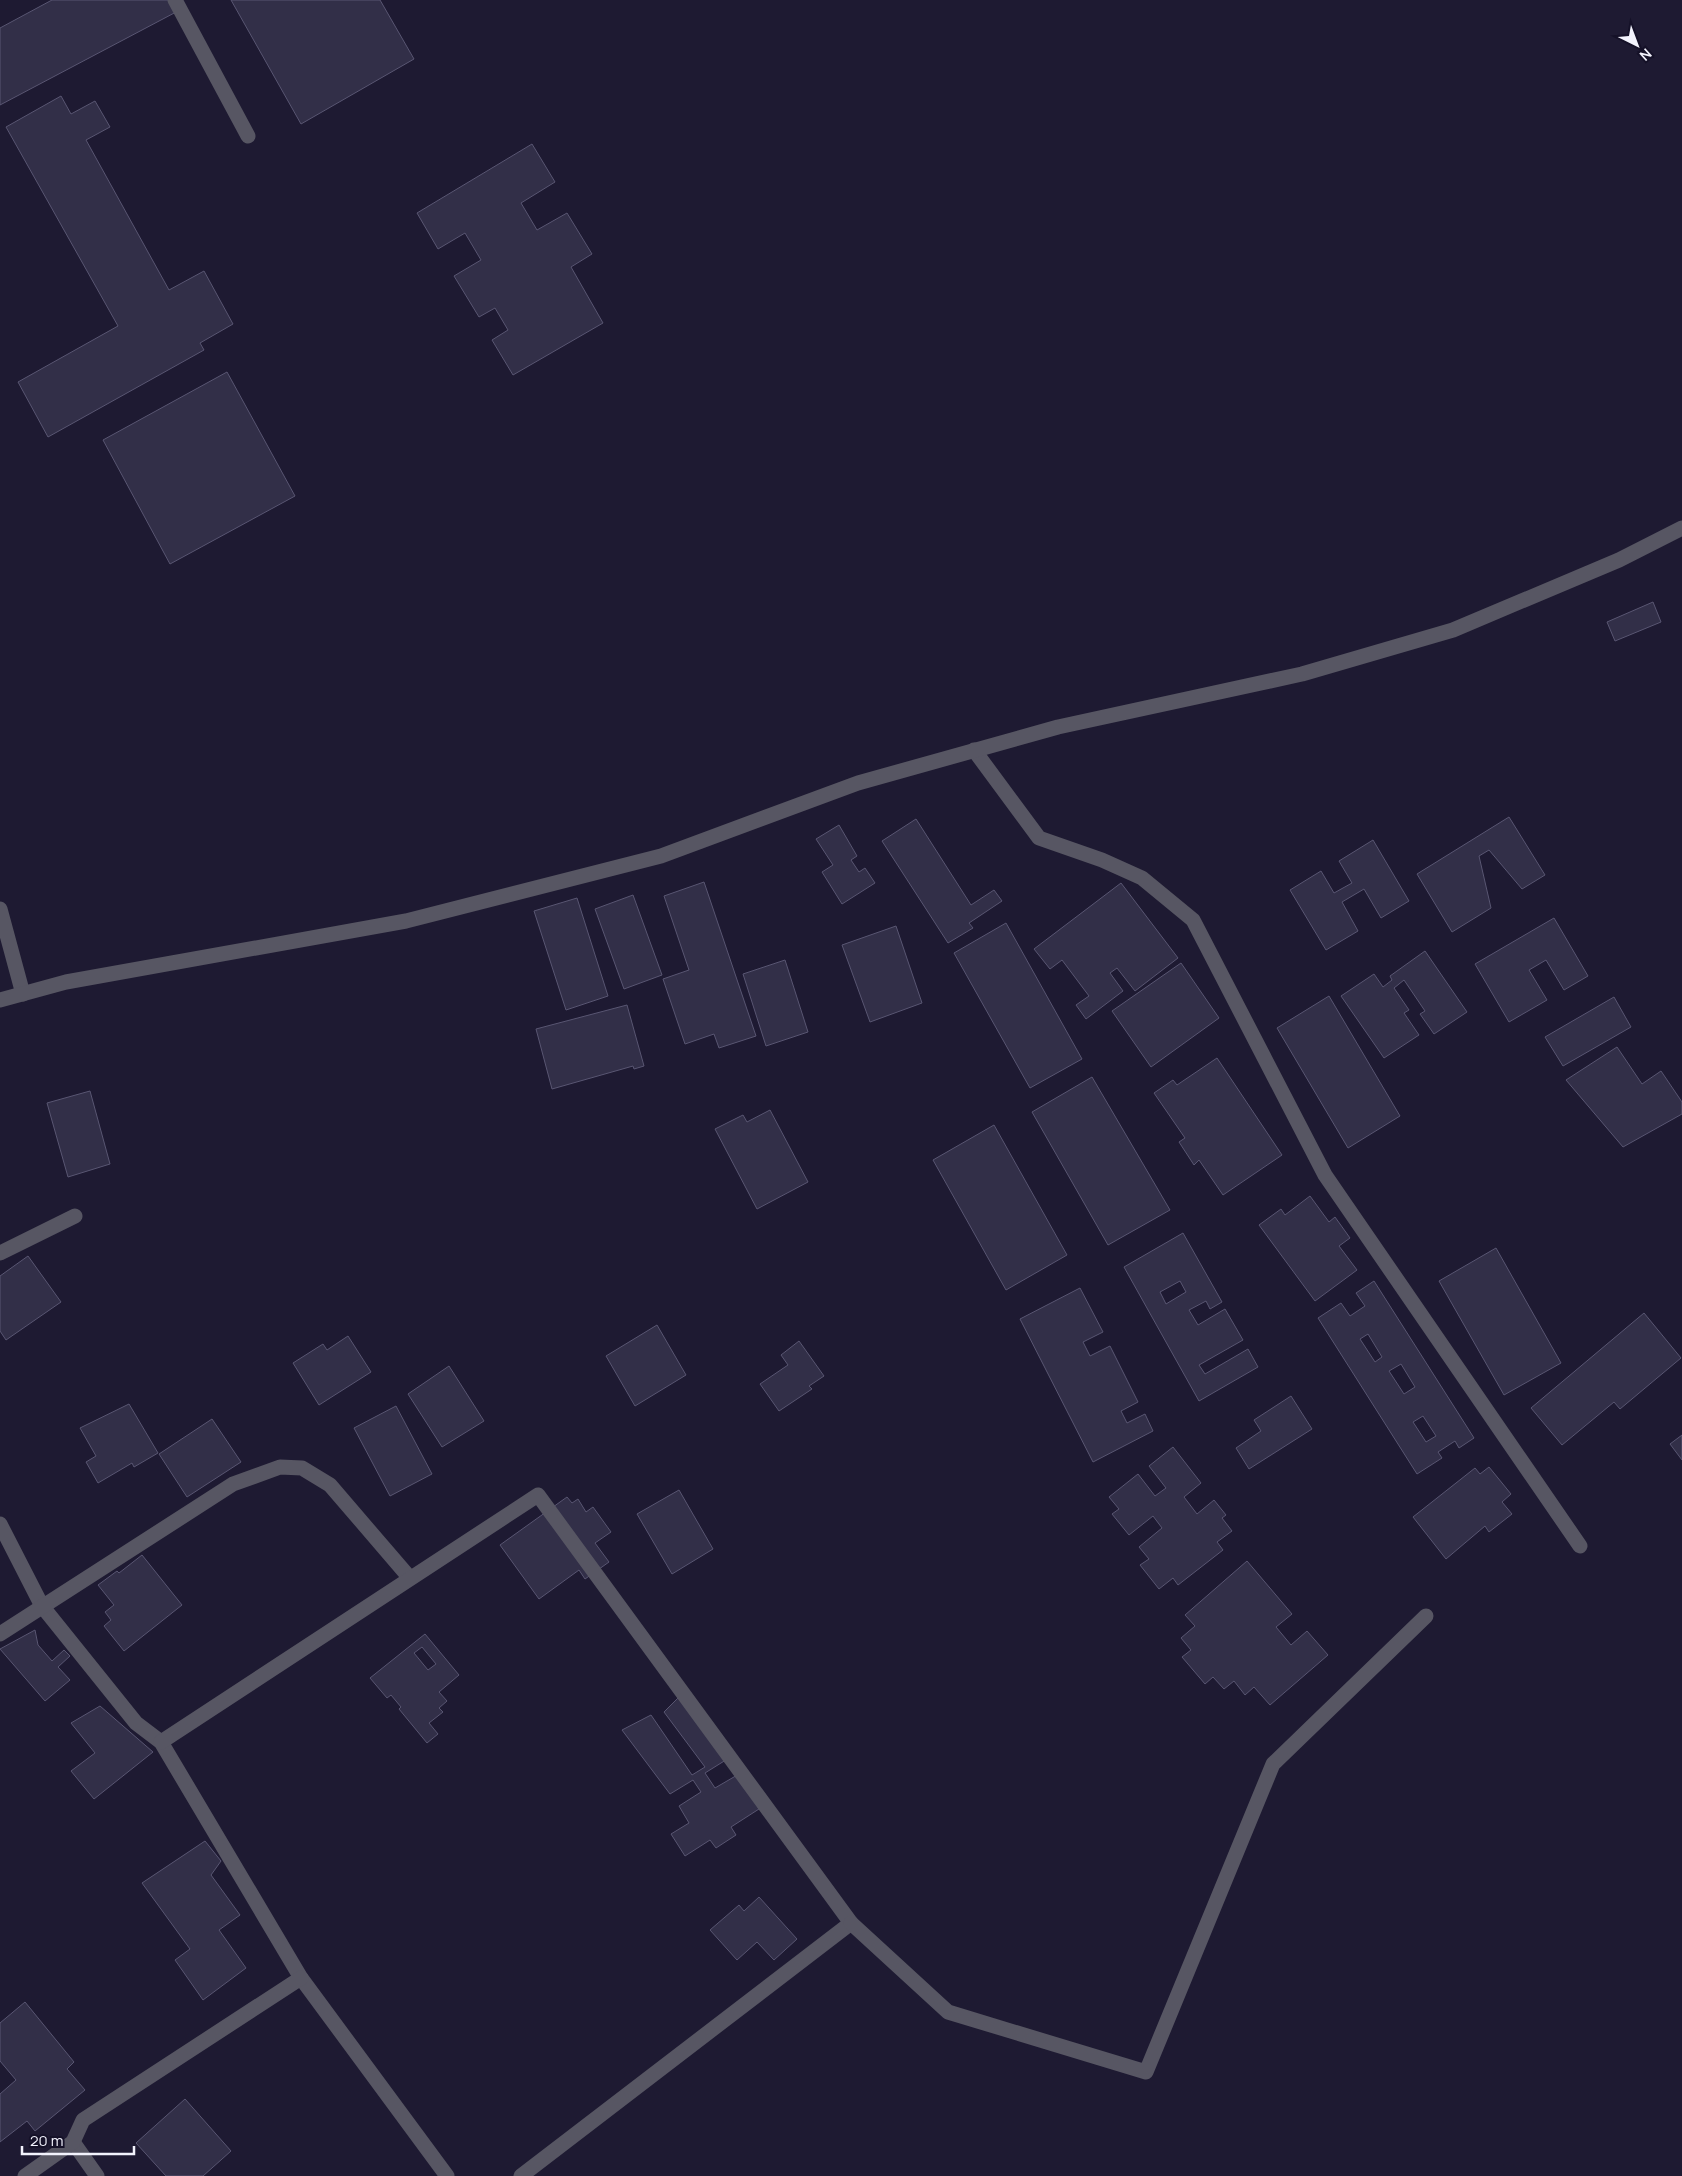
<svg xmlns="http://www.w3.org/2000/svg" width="1682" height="2176" viewBox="0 0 1682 2176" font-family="Manrope,sans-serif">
  <rect width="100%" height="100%" fill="#1e1a32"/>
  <!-- building -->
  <g fill="#322f48" stroke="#595672" fill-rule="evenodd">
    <path d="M52 0H173L178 11 0 105V28Z"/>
    <path d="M231 0H380L414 59 301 124Z"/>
    <path d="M61 96 71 114 95 101 110 127 86 140 169 290 204 271 233 324 200 343 204 350 48 437 18 382 118 326 6 127Z"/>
    <path d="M532 144 555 182 521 203 537 230 567 213 592 254 571 267 603 323 513 375 492 340 508 330 495 308 479 317 454 276 481 260 465 233 438 249 417 213Z"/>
    <path d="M227 372 295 496 170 564 103 440Z"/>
    <path d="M1653 602 1661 622 1615 641 1607 622Z"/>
    <path d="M1509 817 1545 875 1522 889 1489 850 1479 856 1491 908 1452 932 1417 874Z"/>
    <path d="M916 819 971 905 994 890 1002 901 969 923 973 928 948 943 882 841Z"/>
    <path d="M839 825 857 856 851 860 859 872 865 868 875 883 842 904 822 872 833 865 816 839Z"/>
    <path d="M1373 840 1409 901 1381 918 1364 889 1342 902 1358 931 1326 950 1290 890 1321 871 1334 893 1352 883 1339 861Z"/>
    <path d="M704 882 756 1036 719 1048 714 1034 685 1044 663 979 689 970 664 896Z"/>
    <path d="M1121 883 1178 958 1135 991 1117 968 1110 973 1123 991 1086 1019 1076 1005 1089 996 1062 960 1050 969 1034 949Z"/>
    <path d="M633 895 662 975 624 989 595 909Z"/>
    <path d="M577 898 608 996 566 1010 534 911Z"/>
    <path d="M1554 918 1588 976 1564 990 1546 960 1529 970 1547 1000 1509 1022 1475 964Z"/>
    <path d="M1006 923 1082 1059 1030 1088 954 953Z"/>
    <path d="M896 926 922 1003 870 1022 842 945Z"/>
    <path d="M1425 951 1467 1012 1434 1034 1420 1014 1425 1011 1404 980 1394 988 1409 1010 1404 1013 1419 1035 1384 1058 1341 996 1374 974 1383 987 1392 980 1390 976Z"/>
    <path d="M785 960 808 1032 766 1046 743 974Z"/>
    <path d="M1181 963 1219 1018 1151 1067 1112 1011Z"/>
    <path d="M1329 996 1400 1116 1348 1148 1277 1028Z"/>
    <path d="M1614 997 1631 1027 1563 1066 1545 1037Z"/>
    <path d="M627 1005 644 1066 634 1069 633 1066 552 1089 536 1029Z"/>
    <path d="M1617 1047 1642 1084 1661 1071 1682 1102V1114L1623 1147 1566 1080Z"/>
    <path d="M1217 1058 1282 1155 1223 1195 1199 1160 1194 1165 1179 1142 1185 1138 1154 1093 1173 1080 1177 1085Z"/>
    <path d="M1092 1077 1170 1210 1108 1245 1032 1112Z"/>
    <path d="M90 1091 110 1164 68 1177 47 1103Z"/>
    <path d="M770 1110 808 1182 757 1209 715 1129 743 1115 747 1122Z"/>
    <path d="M994 1125 1067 1255 1006 1290 933 1160Z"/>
    <path d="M1310 1196 1329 1222 1335 1217 1350 1238 1339 1246 1357 1270 1315 1301 1259 1225 1281 1209 1285 1215Z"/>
    <path d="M1183 1233 1222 1302 1210 1309 1206 1301 1189 1310 1198 1325 1225 1309 1243 1340 1199 1365 1205 1374 1248 1349 1258 1367 1199 1401 1124 1267ZM1180 1281 1186 1292 1166 1304 1160 1292Z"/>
    <path d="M1496 1248 1561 1363 1504 1395 1439 1281Z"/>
    <path d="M28 1256 61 1302 6 1340 0 1331V1276Z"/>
    <path d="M1374 1281 1474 1438 1459 1448 1455 1441 1438 1452 1442 1458 1417 1474 1318 1318 1341 1303 1350 1316 1365 1306 1356 1293ZM1368 1334 1382 1357 1375 1362 1360 1339ZM1401 1364 1415 1387 1404 1394 1389 1371ZM1423 1416 1436 1436 1426 1442 1413 1422Z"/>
    <path d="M1080 1288 1103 1332 1083 1342 1090 1356 1110 1346 1138 1402 1121 1411 1127 1423 1145 1414 1153 1431 1093 1462 1020 1319Z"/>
    <path d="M1644 1313 1681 1358 1620 1409 1614 1402 1562 1445 1531 1408Z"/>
    <path d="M657 1325 686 1375 635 1406 606 1356Z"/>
    <path d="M348 1336 371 1372 319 1405 293 1363 323 1344 327 1350Z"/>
    <path d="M799 1341 824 1376 809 1386 812 1389 779 1411 760 1384 788 1365 781 1355Z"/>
    <path d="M449 1366 484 1421 442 1447 408 1394Z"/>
    <path d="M1291 1396 1312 1429 1249 1469 1236 1448 1261 1431 1254 1420Z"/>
    <path d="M129 1404 158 1453 134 1467 132 1463 98 1483 86 1462 96 1456 80 1428Z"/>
    <path d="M396 1406 432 1474 390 1496 354 1428Z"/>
    <path d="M212 1419 241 1462 187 1497 159 1454Z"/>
    <path d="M1682 1435V1460L1670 1444Z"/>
    <path d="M1173 1447 1201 1483 1184 1497 1197 1514 1214 1500 1226 1515 1222 1518 1232 1531 1217 1542 1223 1550 1178 1585 1173 1578 1159 1589 1140 1565 1149 1559 1139 1547 1162 1528 1153 1516 1129 1535 1112 1514 1119 1509 1109 1497 1138 1474 1155 1496 1166 1488 1149 1466Z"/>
    <path d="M1489 1467 1511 1494 1502 1502 1512 1514 1489 1532 1485 1526 1446 1559 1413 1517 1475 1468 1480 1474Z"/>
    <path d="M679 1490 713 1549 672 1574 637 1514Z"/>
    <path d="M567 1497 572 1503 578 1499 586 1512 593 1507 611 1532 595 1543 609 1562 585 1579 579 1570 539 1599 500 1545Z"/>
    <path d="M142 1555 182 1605 124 1651 104 1626 111 1620 105 1612 114 1605 98 1585 117 1571 119 1573Z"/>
    <path d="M1247 1561 1292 1614 1276 1627 1291 1645 1307 1631 1328 1655 1270 1705 1254 1687 1245 1695 1234 1681 1224 1689 1213 1677 1205 1684 1182 1657 1191 1650 1181 1638 1195 1626 1185 1615Z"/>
    <path d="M35 1630 38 1645 52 1661 64 1650 70 1656 58 1667 70 1680 45 1701 0 1649Z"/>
    <path d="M425 1634 459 1675 439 1692 447 1701 439 1708 443 1712 429 1723 438 1734 427 1743 399 1709 401 1707 391 1695 387 1698 370 1678ZM422 1647 436 1664 428 1670 414 1653Z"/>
    <path d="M685 1691 729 1758 705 1773 715 1788 739 1774 759 1809 731 1827 736 1835 716 1848 710 1840 685 1856 671 1834 689 1823 679 1806 701 1792 693 1780 670 1794 622 1730 651 1715 692 1775 705 1767 664 1712Z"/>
    <path d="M100 1706 153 1752 94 1799 71 1771 95 1753 71 1723Z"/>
    <path d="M205 1841 221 1861 211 1875 240 1915 219 1930 246 1968 203 2000 175 1960 190 1949 142 1883Z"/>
    <path d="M759 1897 797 1939 774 1960 757 1942 737 1960 710 1930 739 1905 744 1911Z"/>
    <path d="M25 2002 74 2062 67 2069 85 2090 35 2131 27 2121 0 2142V2094L16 2080 0 2061V2023Z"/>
    <path d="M185 2099 231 2151 203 2176H166L136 2143Z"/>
  </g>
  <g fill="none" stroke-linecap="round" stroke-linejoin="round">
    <!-- minor -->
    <g stroke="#575663" stroke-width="15">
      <path d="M175 0 248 136"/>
      <path d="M974 750 1039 838 1102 860 1142 878 1193 920 1325 1175 1580 1546"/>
      <path d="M0 909 23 994"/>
      <path d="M0 1000 66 982 406 921 661 856 858 783 1058 727 1302 674 1453 630 1619 560 1682 528"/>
      <path d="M0 1253 75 1216"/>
      <path d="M0 1524 42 1606 136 1723 161 1742 301 1978 447 2176"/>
      <path d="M0 1634 233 1484 280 1467 302 1468 330 1485 409 1577"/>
      <path d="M161 1742 538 1495 851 1923 521 2176"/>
      <path d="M851 1923 948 2012 1146 2072 1273 1764 1426 1616"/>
      <path d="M73 2142 97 2176"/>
      <path d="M25 2176 73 2142 83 2120 301 1978"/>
    </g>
  </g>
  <!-- north arrow -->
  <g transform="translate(1637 45) rotate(138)" stroke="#151128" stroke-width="4" paint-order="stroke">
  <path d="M0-4L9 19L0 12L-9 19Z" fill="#f3f3fd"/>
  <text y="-8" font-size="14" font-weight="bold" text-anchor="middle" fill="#f3f3fd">N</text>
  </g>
  <!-- scale -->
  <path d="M22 2146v8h112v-8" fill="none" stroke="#f3f3fd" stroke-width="2.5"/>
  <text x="30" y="2146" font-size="15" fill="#f3f3fd" stroke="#151128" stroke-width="4" paint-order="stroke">20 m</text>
</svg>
